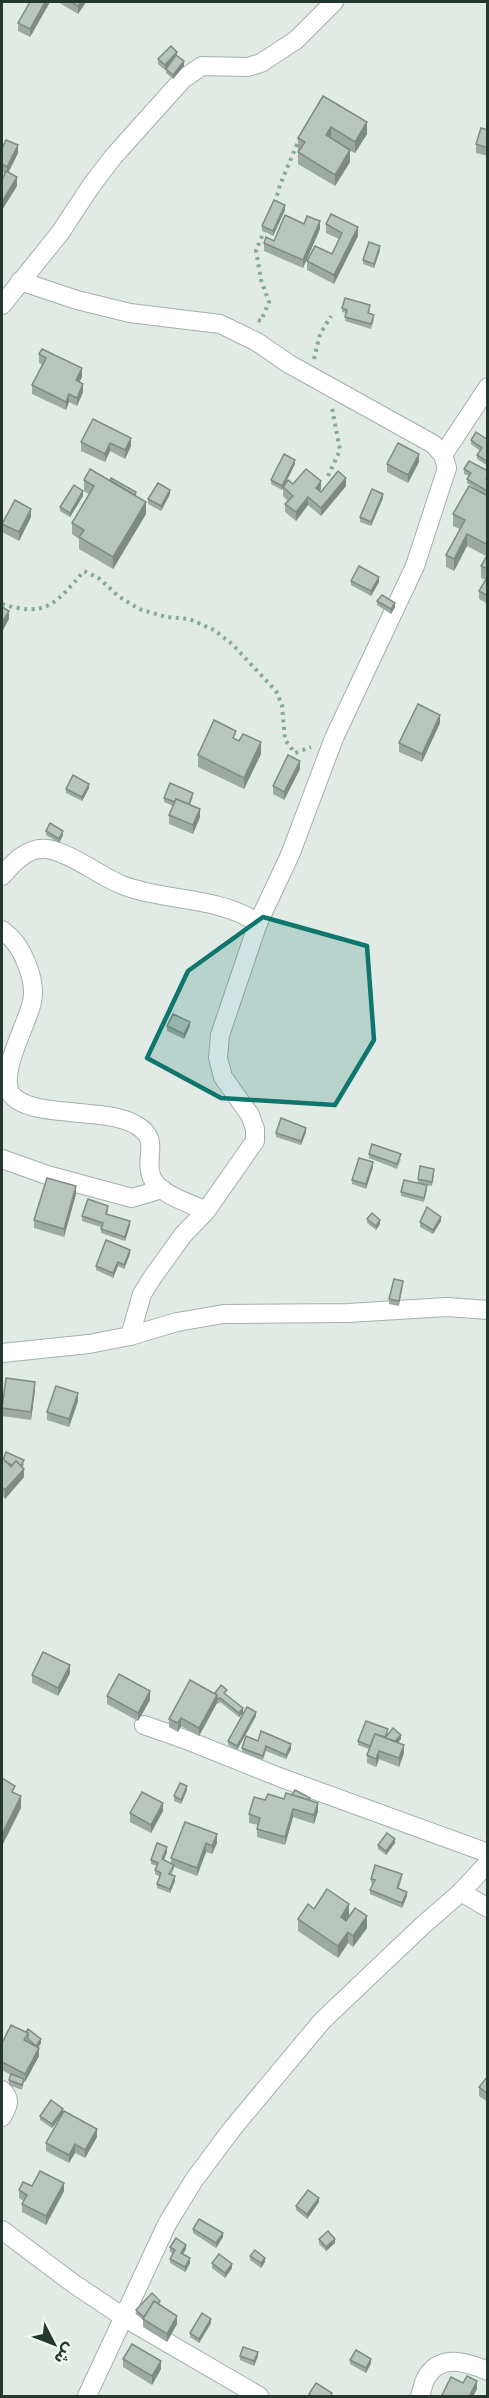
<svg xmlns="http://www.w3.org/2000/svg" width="489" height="2398" viewBox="0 0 489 2398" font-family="Signika,'Noto Sans Arabic',sans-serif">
  <rect width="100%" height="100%" fill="#e1eae4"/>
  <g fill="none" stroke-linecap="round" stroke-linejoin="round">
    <!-- minor casing -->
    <g stroke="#a4b1aa" stroke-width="20">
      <g id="minor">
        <path d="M20 281 77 300 130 313 220 324 257 342 289 364 433 444 443 455 447 468 415 566 334 738 290 855 258 923 220 1035 218 1058 223 1077 250 1115 255 1129V1141L206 1211 183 1235 152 1278 142 1294 130 1336"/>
        <path d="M2 305 60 233 91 186 113 157 183 79 202 66 248 67 261 63 296 40 334 2"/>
        <path d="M443 455 488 387"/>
        <path d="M2 876C13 863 27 847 47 849 69 852 100 876 122 885 166 902 218 896 258 923"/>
        <path d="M2 930C13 938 21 949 26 962 31 974 35 989 32 1002 27 1025 0 1069 10 1093 29 1120 105 1106 136 1125 162 1140 143 1157 152 1178 160 1195 190 1203 206 1211"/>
        <path d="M2 1159 47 1175 132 1198 162 1189"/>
        <path d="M2 1353 89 1344 130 1336 177 1322 224 1314 348 1313 447 1307 488 1310"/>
        <path d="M144 1725 184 1739 279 1777 488 1853"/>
        <path d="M461 1892 488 1908"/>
        <path d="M2 2090C12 2100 8 2106 2 2117"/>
        <path d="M2 2230 74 2284 125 2318 259 2396"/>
        <path d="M87 2396 167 2224 194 2180 232 2129 322 2021 422 1926 461 1892 488 1863"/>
        <path d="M420 2396C422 2391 423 2383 426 2378 440 2353 467 2362 488 2371"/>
      </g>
    </g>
    <!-- path -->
    <g stroke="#85ab97" stroke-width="4" stroke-dasharray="3 4.5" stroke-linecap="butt">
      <path d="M275 203 280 185 300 137"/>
      <path d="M258 320 261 321 269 302 261 280 256 250 266 227"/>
      <path d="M314 359 320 334 331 316"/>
      <path d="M328 476 340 450 332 408"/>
      <path d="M2 604C47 618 56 603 84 571L100 579 118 596 139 609 166 617 189 619 214 630 232 644 276 691 282 705 285 740 295 753 311 747"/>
    </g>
    <!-- minor -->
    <use href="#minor" stroke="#fff" stroke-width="18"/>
  </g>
  <!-- wall -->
  <g fill="#9da9a3">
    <path d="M30 2H50L30 37 18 31V23Z"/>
    <path d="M58 2H86L78 14Z"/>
    <path d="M177 56 184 66 173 79 166 73V68L165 70 158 64V59Z"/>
    <path d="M323 96 367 134 355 153 350 151V162L335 186 298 164V152L299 150H298V138Z"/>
    <path d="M488 130V156L476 153V144Z"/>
    <path d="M2 148 18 153 8 173 17 186 2 210V180L5 174 2 172Z"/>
    <path d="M285 210 273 236 262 230V226Z"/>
    <path d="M304 224 320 229 303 268 264 251V243L274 241Z"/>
    <path d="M326 224 358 236 334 284 307 270V261L332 254 339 239 326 233Z"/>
    <path d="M380 250 374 268 363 264V260Z"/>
    <path d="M342 308 370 310 369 314 374 320 371 329 345 321 346 313 342 312Z"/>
    <path d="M39 354 82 377 79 382 83 392 77 406 69 402 66 410 32 394V385L43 365 39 363Z"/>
    <path d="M93 419 131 446 125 459 110 451 105 462 81 451V442Z"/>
    <path d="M471 440H488V466L477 459V455L480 451 471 444Z"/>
    <path d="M419 462 408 483 387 472V464Z"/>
    <path d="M295 464 284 485 293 484 321 489 320 491 321 492 346 486 321 516 308 505 296 521 285 512V504L288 501 283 496V489L282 490 271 484V480Z"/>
    <path d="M464 469 488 471 487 496 467 483V479L469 476 464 474Z"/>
    <path d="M84 480 136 496 146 514 113 569 79 549V539L72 534V523L89 494 84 491Z"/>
    <path d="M170 494 161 511 148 504V499Z"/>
    <path d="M83 496 70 517 60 511V507Z"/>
    <path d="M488 496V604L479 599V591L486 580 481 578V566L486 556 467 546 454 571 446 567V555L460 529 453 526V514Z"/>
    <path d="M383 498 371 526 360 522V517Z"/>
    <path d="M31 517 19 541 2 532V524Z"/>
    <path d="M351 581 379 582 371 596 351 585Z"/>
    <path d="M377 601 395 607 391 614 377 605Z"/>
    <path d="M440 723 422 762 399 752V743Z"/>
    <path d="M236 739 261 754 244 789 198 767V755Z"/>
    <path d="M300 769 284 800 273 794V786Z"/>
    <path d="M89 788 82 801 66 793V789Z"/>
    <path d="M193 797 190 805 200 817 193 834 169 824V815L173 806 164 802V798Z"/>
    <path d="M46 831 63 835 59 843 46 835Z"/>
    <path d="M167 1026H190L184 1039 167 1031Z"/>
    <path d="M306 1132 301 1145 276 1137V1133Z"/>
    <path d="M369 1154 401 1159 397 1169 369 1158Z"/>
    <path d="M373 1167 366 1189 352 1184V1180Z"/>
    <path d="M434 1174 432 1186 425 1185 427 1190 424 1202 401 1196V1192L418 1183V1179Z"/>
    <path d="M76 1194 64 1237 34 1228V1220Z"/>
    <path d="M108 1210 107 1214 130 1225 125 1241 101 1233V1227L82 1221V1216Z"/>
    <path d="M367 1219 380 1224 376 1230 367 1223Z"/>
    <path d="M441 1221 433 1234 420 1227V1222Z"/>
    <path d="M130 1254 124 1269 118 1266 113 1278 96 1270V1266Z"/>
    <path d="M403 1285 399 1306 389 1304V1299Z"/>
    <path d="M35 1390 31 1420 2 1416V1408Z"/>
    <path d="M78 1401 69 1427 47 1420V1412Z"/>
    <path d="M2 1458 3 1460 24 1464 23 1467 24 1477 5 1499 2 1495Z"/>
    <path d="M70 1673 58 1696 32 1683V1675Z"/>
    <path d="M215 1693 226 1695 243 1713 239 1717 220 1702 218 1704 217 1703 199 1736 181 1726 178 1732 169 1727V1719Z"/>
    <path d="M107 1696 150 1700 138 1721 107 1704Z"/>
    <path d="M256 1716 237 1750 228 1745V1741Z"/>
    <path d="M388 1733 387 1736 401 1739 398 1742 404 1753 399 1767 379 1759 376 1767 367 1763V1755L369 1749 358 1745V1741Z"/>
    <path d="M258 1741 291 1749 286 1759 266 1751 263 1760 242 1752V1748Z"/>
    <path d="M187 1790 181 1804 174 1801V1796Z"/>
    <path d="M284 1799 310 1800 318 1811 314 1824 293 1817 285 1845 257 1837V1829L258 1825 249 1823V1814L265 1800Z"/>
    <path d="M163 1811 151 1833 130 1822V1813Z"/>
    <path d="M185 1822 217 1843 212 1854 206 1852 197 1876 174 1867V1869L171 1875 175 1881 170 1893 157 1888V1884L160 1877 155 1874V1870L157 1866 151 1864V1860L167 1852 164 1860 171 1864V1858Z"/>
    <path d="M395 1843 386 1855 378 1849V1845Z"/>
    <path d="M402 1878 399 1888 407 1896 402 1908 370 1894V1890L373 1884 371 1883V1879Z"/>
    <path d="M314 1909 349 1916 367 1928 353 1947 348 1943 338 1958 298 1931V1919Z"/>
    <path d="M11 2025 41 2043 38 2048 39 2056 25 2082H24L22 2090 9 2085V2080L11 2075 2 2070V2043Z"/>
    <path d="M488 2078V2102L479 2096V2087Z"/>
    <path d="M63 2113 97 2137 85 2158 75 2153 69 2163 46 2151V2143L61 2116 52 2128 40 2120V2116Z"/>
    <path d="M19 2190 64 2191 46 2225 22 2212V2204L24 2201 19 2198Z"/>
    <path d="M319 2202 307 2219 296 2210V2206Z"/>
    <path d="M193 2229 223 2237 216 2248 193 2233Z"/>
    <path d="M319 2239 335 2243 326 2251 319 2244Z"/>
    <path d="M170 2247 186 2249 183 2254 190 2263 185 2272 170 2263V2259L173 2254 170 2252Z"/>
    <path d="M250 2256 265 2262 261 2268 250 2260Z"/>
    <path d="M212 2263 232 2268 225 2278 212 2268Z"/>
    <path d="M160 2305 177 2324 167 2342 143 2327V2320L136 2314V2310Z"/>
    <path d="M211 2323 199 2343 190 2337V2333Z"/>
    <path d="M240 2356H258L254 2366 240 2360Z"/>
    <path d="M123 2359 161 2369 152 2385 123 2367Z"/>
    <path d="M350 2360 371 2363 366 2373 350 2364Z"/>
  </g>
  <!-- shaded-wall -->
  <g fill="#808a84">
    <path d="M45 2H50L30 37V29Z"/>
    <path d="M81 2H86L78 14V6Z"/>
    <path d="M177 52V56L165 70V65Z"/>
    <path d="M184 61V66L173 79V75Z"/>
    <path d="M367 122V134L355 153V142Z"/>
    <path d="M331 127V139L326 135Z"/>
    <path d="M18 145V153L7 175V167Z"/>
    <path d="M350 150V162L335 186V175Z"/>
    <path d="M17 177V186L2 210V202Z"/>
    <path d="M285 205V210L273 236V231Z"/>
    <path d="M320 221V229L303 268V260Z"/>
    <path d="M358 227V236L334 284V275Z"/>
    <path d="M380 246V250L374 268V264Z"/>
    <path d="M82 368V377L76 389V380Z"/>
    <path d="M83 384V392L77 406V398Z"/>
    <path d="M69 394V402L66 410V402Z"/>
    <path d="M131 438V446L125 459V450Z"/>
    <path d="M110 443V451L105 462V454Z"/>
    <path d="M419 454V462L408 483V475Z"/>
    <path d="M295 460V464L282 490V486Z"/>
    <path d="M346 478V486L321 516V508Z"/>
    <path d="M321 481V489L316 496V488Z"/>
    <path d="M170 490V494L161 511V506Z"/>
    <path d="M83 491V496L70 517V513Z"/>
    <path d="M383 494V498L371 526V522Z"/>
    <path d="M308 497V505L296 521V512Z"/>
    <path d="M146 502V514L113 569V557Z"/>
    <path d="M31 509V517L19 541V532Z"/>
    <path d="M467 534V546L454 571V559Z"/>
    <path d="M379 577V582L371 596V591Z"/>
    <path d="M395 603V607L391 614V609Z"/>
    <path d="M9 611V619L2 632V623Z"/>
    <path d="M440 715V723L422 762V754Z"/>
    <path d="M261 742V754L244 789V778Z"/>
    <path d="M300 761V769L284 800V792Z"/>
    <path d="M89 784V788L82 801V797Z"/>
    <path d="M200 809V817L193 834V825Z"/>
    <path d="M63 831V835L59 843V839Z"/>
    <path d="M190 1022V1026L184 1039V1034Z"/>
    <path d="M306 1128V1132L301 1145V1141Z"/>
    <path d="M373 1162V1167L366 1189V1184Z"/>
    <path d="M76 1186V1194L64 1237V1229Z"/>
    <path d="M441 1217V1221L433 1234V1230Z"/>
    <path d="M380 1220V1224L376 1230V1226Z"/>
    <path d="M130 1221V1225L125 1241V1237Z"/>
    <path d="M130 1250V1254L124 1269V1265Z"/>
    <path d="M118 1262V1266L113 1278V1273Z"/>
    <path d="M35 1382V1390L31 1420V1412Z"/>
    <path d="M78 1393V1401L69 1427V1419Z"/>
    <path d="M24 1469V1477L5 1499V1490Z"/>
    <path d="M70 1665V1673L58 1696V1688Z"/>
    <path d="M150 1691V1700L138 1721V1713Z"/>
    <path d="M217 1695V1703L199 1736V1728Z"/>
    <path d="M243 1708V1713L239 1717V1713Z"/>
    <path d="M256 1712V1716L237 1750V1746Z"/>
    <path d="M181 1718V1726L178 1732V1723Z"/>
    <path d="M401 1735V1739L393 1749V1744Z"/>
    <path d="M291 1744V1749L286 1759V1755Z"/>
    <path d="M404 1745V1753L399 1767V1758Z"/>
    <path d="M379 1751V1759L376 1767V1759Z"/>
    <path d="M187 1786V1790L181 1804V1800Z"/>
    <path d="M21 1796V1808L2 1846V1834Z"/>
    <path d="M163 1803V1811L151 1833V1825Z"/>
    <path d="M318 1803V1811L314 1824V1815Z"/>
    <path d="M293 1809V1817L285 1845V1837Z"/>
    <path d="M217 1834V1843L212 1854V1846Z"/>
    <path d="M395 1839V1843L386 1855V1851Z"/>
    <path d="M206 1843V1852L197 1876V1868Z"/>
    <path d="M167 1847V1852L162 1864V1859Z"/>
    <path d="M175 1876V1881L170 1893V1889Z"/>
    <path d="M407 1892V1896L402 1908V1903Z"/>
    <path d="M349 1904V1916L341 1929V1917Z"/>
    <path d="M367 1916V1928L353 1947V1936Z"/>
    <path d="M348 1932V1943L338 1958V1946Z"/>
    <path d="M41 2039V2043L36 2050V2046Z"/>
    <path d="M39 2048V2056L25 2082V2074Z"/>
    <path d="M63 2109V2113L52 2128V2124Z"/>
    <path d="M97 2129V2137L85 2158V2150Z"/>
    <path d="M75 2144V2153L69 2163V2155Z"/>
    <path d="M64 2183V2191L46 2225V2216Z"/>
    <path d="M319 2198V2202L307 2219V2214Z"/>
    <path d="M223 2233V2237L216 2248V2243Z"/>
    <path d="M335 2239V2243L326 2251V2247Z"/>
    <path d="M186 2245V2249L181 2257V2253Z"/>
    <path d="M190 2258V2263L185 2272V2267Z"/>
    <path d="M265 2258V2262L261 2268V2263Z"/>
    <path d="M232 2264V2268L225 2278V2273Z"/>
    <path d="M177 2316V2324L167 2342V2334Z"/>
    <path d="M211 2319V2323L199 2343V2339Z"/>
    <path d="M258 2352V2356L254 2366V2361Z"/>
    <path d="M371 2359V2363L366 2373V2368Z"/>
    <path d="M161 2361V2369L152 2385V2376Z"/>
    <path d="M477 2381V2389L473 2397H469Z"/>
  </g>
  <!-- building -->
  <g fill="#b7c5bd" stroke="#808a84" stroke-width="1.5">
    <path d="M30 2H45L30 29 18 23Z"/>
    <path d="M71 2H81L78 6Z"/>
    <path d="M171 46 177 52 165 65 158 59Z"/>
    <path d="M176 55 184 61 173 75 166 69Z"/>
    <path d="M323 96 367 122 355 142 331 127 326 135 350 150 335 175 298 152 305 142 298 138Z"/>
    <path d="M481 128 488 130V148L476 144Z"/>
    <path d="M6 140 18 145 7 167 2 164V148Z"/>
    <path d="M6 171 17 177 2 202V180Z"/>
    <path d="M274 200 285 205 273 231 262 226Z"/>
    <path d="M331 214 358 227 334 275 307 261 315 246 332 254 342 233 326 224Z"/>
    <path d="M285 215 304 224 307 216 320 221 303 260 264 243 266 237 274 241Z"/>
    <path d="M369 242 380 246 374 264 363 260Z"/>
    <path d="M345 298 370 305 368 313 374 315 371 324 345 317 347 310 342 308Z"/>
    <path d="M42 349 82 368 76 380 83 384 77 398 69 394 66 402 32 385 46 358 39 354Z"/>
    <path d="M93 419 131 438 125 450 110 443 105 454 81 442Z"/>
    <path d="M476 432 488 440V462L477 455 482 448 471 440Z"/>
    <path d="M398 443 419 454 408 475 387 464Z"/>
    <path d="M284 454 295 460 282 486 271 480Z"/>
    <path d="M469 461 488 471V476L486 479 488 480 487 491 467 479 471 473 464 469Z"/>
    <path d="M90 469 146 502 113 557 79 537 84 530 72 523 94 486 84 480Z"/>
    <path d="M306 469 321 481 316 488 321 492 338 471 346 478 321 508 308 497 296 512 285 504 293 496 283 487 288 480 293 484Z"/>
    <path d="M111 478 136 492 135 495 110 480Z"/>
    <path d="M158 483 170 490 161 506 148 499Z"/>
    <path d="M74 485 83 491 70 513 60 507Z"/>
    <path d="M469 486 488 496V545L467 534 454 559 446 555 465 520 453 514Z"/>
    <path d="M372 489 383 494 371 522 360 517Z"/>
    <path d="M15 500 31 509 19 532 2 524Z"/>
    <path d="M488 554V569L481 566Z"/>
    <path d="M359 566 379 577 371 591 351 581Z"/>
    <path d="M488 576V596L479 591Z"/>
    <path d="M382 595 395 603 391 609 377 601Z"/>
    <path d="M2 607 9 611 2 623Z"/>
    <path d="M418 704 440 715 422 754 399 743Z"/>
    <path d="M214 720 236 731 233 738 239 741 243 734 261 742 244 778 198 755Z"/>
    <path d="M288 755 300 761 284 792 273 786Z"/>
    <path d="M73 775 89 784 82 797 66 789Z"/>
    <path d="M170 783 193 793 189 804 176 799 175 802 164 798Z"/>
    <path d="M176 799 200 809 193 825 169 815Z"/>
    <path d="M50 823 63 831 59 839 46 831Z"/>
    <path d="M173 1014 190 1022 184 1034 167 1026Z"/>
    <path d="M281 1118 306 1128 301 1141 276 1133Z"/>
    <path d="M372 1144 401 1154 397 1164 369 1154Z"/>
    <path d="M359 1158 373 1162 366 1184 352 1180Z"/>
    <path d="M420 1166 434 1169 432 1182 418 1179Z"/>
    <path d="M47 1178 76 1186 64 1229 34 1220Z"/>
    <path d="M404 1180 427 1185 424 1198 401 1192Z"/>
    <path d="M88 1199 108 1206 106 1214 130 1221 125 1237 101 1229 103 1223 82 1216Z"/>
    <path d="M427 1207 441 1217 433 1230 420 1222Z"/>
    <path d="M372 1213 380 1220 376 1226 367 1219Z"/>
    <path d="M106 1240 130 1250 124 1265 118 1262 113 1273 96 1266Z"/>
    <path d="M394 1279 403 1281 399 1301 389 1299Z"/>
    <path d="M6 1378 35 1382 31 1412 2 1408Z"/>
    <path d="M56 1386 78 1393 69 1419 47 1412Z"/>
    <path d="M6 1452 24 1460 21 1466 16 1461 12 1465 8 1463 3 1460Z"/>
    <path d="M2 1458 11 1467 16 1461 24 1469 5 1490 2 1487Z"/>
    <path d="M43 1652 70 1665 58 1688 32 1675Z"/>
    <path d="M119 1674 150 1691 138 1713 107 1696Z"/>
    <path d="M190 1680 217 1695 199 1728 181 1718 178 1723 169 1719Z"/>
    <path d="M221 1685 227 1690 224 1693 243 1708 239 1713 220 1698 218 1699H217V1695L215 1693Z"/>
    <path d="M247 1707 256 1712 237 1746 228 1741Z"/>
    <path d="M366 1721 388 1729 385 1737 375 1734 370 1746 358 1741Z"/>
    <path d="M393 1728 401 1735 395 1741 385 1738Z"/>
    <path d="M261 1731 291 1744 286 1755 266 1746 263 1756 242 1748 246 1736 258 1741Z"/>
    <path d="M375 1734 404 1745 399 1758 379 1751 376 1759 367 1755Z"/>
    <path d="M2 1778 15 1786 12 1792 21 1796 2 1834Z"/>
    <path d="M180 1783 187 1786 181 1800 174 1796Z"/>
    <path d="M295 1790 310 1798 309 1800 292 1795Z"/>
    <path d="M142 1792 163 1803 151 1825 130 1813Z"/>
    <path d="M286 1793 318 1803 314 1815 293 1809 285 1837 257 1829 260 1818 249 1814 254 1797 265 1800 268 1794 284 1799Z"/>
    <path d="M185 1822 217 1834 212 1846 206 1843 197 1868 171 1858Z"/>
    <path d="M387 1833 395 1839 386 1851 378 1845Z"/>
    <path d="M157 1843 167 1847 162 1859 174 1865 169 1874 175 1876 170 1889 157 1884 161 1873 155 1870 158 1863 151 1860Z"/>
    <path d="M375 1865 402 1874 397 1888 407 1892 402 1903 370 1890 375 1880 371 1879Z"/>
    <path d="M327 1889 349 1904 341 1917 346 1921 355 1908 367 1916 353 1936 348 1932 338 1946 298 1919 308 1904 314 1909Z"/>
    <path d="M11 2025 28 2033 24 2040 39 2048 25 2074 2 2062V2043Z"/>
    <path d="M28 2029 41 2039 36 2046 28 2039V2033L26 2032Z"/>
    <path d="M11 2074 24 2079 22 2085 9 2080Z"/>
    <path d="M487 2077 488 2078V2094L479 2087Z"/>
    <path d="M51 2100 63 2109 52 2124 40 2116Z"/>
    <path d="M64 2111 97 2129 85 2150 75 2144 69 2155 46 2143Z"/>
    <path d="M40 2171 64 2183 46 2216 22 2204 27 2195 19 2190 23 2182 32 2186Z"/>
    <path d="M308 2190 319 2198 307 2214 296 2206Z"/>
    <path d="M199 2219 223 2233 216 2243 193 2229Z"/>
    <path d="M328 2231 335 2239 326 2247 319 2239Z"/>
    <path d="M176 2238 186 2245 181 2253 190 2258 185 2267 170 2259 175 2250 170 2247Z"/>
    <path d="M255 2250 265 2258 261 2263 250 2256Z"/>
    <path d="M219 2254 232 2264 225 2273 212 2263Z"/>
    <path d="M152 2293 160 2301 158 2304 154 2301 144 2317 136 2310Z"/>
    <path d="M154 2301 177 2316 167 2334 143 2319Z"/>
    <path d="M202 2313 211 2319 199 2339 190 2333Z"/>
    <path d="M132 2344 161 2361 152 2376 123 2359Z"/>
    <path d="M243 2347 258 2352 254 2361 240 2356Z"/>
    <path d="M356 2350 371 2359 366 2368 350 2360Z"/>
    <path d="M467 2376 477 2381 469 2397H441L451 2377 463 2383Z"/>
    <path d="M316 2383 332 2393 330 2397H312L309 2394Z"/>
  </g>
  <!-- marked area -->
  <path fill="#0f766e" fill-opacity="0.2" stroke="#0f766e" stroke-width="4.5" stroke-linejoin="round" d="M263 917 367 946 374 1040 335 1105 221 1098 147 1058 188 971Z"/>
  <!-- border -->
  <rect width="489" height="2398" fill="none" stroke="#23392f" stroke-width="6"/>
  <!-- north arrow -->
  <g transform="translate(54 2344) rotate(132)" stroke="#f1f7f3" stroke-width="4.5" paint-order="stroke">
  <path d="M0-4.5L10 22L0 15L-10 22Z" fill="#23392f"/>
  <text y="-9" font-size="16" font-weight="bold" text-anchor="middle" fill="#23392f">ش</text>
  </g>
</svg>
